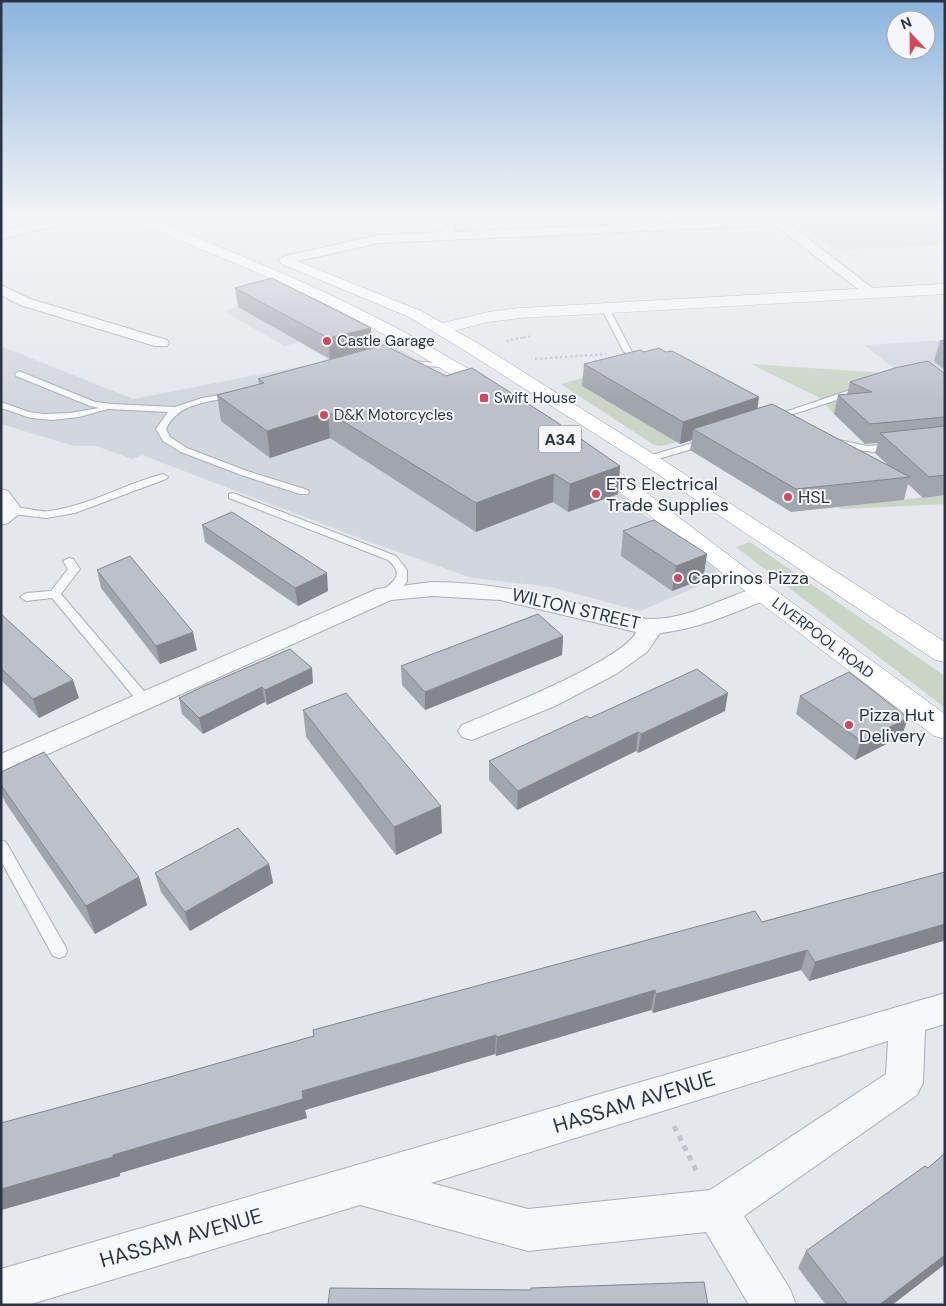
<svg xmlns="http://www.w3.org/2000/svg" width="946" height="1306" viewBox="0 0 946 1306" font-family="'DM Sans',sans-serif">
  <rect width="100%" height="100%" fill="#e4e7ec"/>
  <!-- built -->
  <g fill="#d2d6de">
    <path d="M789 217H945V245L836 250Z"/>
    <path d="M293 291 314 301 405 352 619 493 666 533 715 567 716 576 708 582 640 611 551 587 472 578 370 542 142 455 132 459 96 446H74L1 424V346L133 399 313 364 315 365 329 362 327 359 299 342 285 346 223 311Z"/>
    <path d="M945 340V402L901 374 864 345Z"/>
  </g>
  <!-- green -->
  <g fill="#c9d6c5">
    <path d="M651 358 694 360 642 373 677 442 661 446 654 445 561 384Z"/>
    <path d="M751 364 901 374 945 404 834 414 818 397Z"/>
    <path d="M945 495V504L841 509 837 507Z"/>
    <path d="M750 542 945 676V708L736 547Z"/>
  </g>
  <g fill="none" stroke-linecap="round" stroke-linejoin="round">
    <!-- service casing -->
    <g stroke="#a9aeb7" stroke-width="2">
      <g id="service">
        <path d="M602 306 609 308 632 352 631 354 624 352 601 308Z"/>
        <path d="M400 360 450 364 454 366 450 368 403 364 399 362Z"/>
        <path d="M19 371 95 402 112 404 175 407 202 398 237 392V396C211 402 178 402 166 429L170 437 187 448 247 471 308 490 309 492 308 494H300L241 475 181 452 163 441 156 429 168 412 108 409 79 417 52 420 31 418 1 408V402L29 412 44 414 70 413 99 408 90 406 16 376 15 374Z"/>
        <path d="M862 386 866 389 865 391 775 420 772 421 767 418Z"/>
        <path d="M706 439 711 442 709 444 648 462 643 459 645 457Z"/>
        <path d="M834 439 867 446 893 444 898 447C884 458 847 448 831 444L829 442Z"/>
        <path d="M163 474 168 477 166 479 75 513 46 518 13 514 8 511C16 503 37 513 49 511 89 506 124 484 163 474Z"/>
        <path d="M233 493 396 556 407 570V581C401 590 392 599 381 596L379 594C389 583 408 577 388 560L229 498V494Z"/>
        <path d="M69 558 73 559 80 569 61 594 149 697 151 700 149 703H139L52 598 26 601 20 597 26 593 51 591 68 569 63 561Z"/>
        <path d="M1 840 6 842 65 946 67 951 65 956 59 958 53 956 1 861Z"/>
      </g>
    </g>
    <!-- minor casing -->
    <g stroke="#a9aeb7" stroke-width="2">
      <g id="minor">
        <path d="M62 217H82L80 220 1 239V231Z"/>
        <path d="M404 217H422L454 227 455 232 780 217 879 293 877 296H867L775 225 379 243 285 264 278 260 285 256 379 235 444 232 406 220Z"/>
        <path d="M1 285 30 299 167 340 169 343 167 346H155L20 305 1 295Z"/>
        <path d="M1 489 8 491 23 511 8 523 1 525Z"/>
        <path d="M432 582C478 582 523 590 568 601 596 607 624 619 654 619 693 618 726 595 763 586L771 588 775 593 771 598C735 612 699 629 660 633L647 652 616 674 555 706 472 740 462 737 458 731 462 725C495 711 624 660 636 632L500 600 432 596 391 600 1 775V754L377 589Z"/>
        <path d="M945 993V1024L925 1030 923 1083 917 1095 744 1216 790 1289 796 1305H749L706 1232 528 1251 360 1205 28 1305H1V1269ZM888 1041 886 1074 710 1190 528 1209 431 1183Z"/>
      </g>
    </g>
    <!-- tertiary casing -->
    <g stroke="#a9aeb7" stroke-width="1">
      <path id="tertiary" d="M945 284V294L520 318 488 322 441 334 435 333 433 329 435 325 488 312 520 308Z"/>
    </g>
    <!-- trunk casing -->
    <g stroke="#8b94a3" stroke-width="1">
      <g id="trunk">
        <path d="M127 217H145C250 259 354 300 451 359 465 367 493 381 502 393L499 397 492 399 485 397C439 366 391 337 342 312 273 277 201 249 129 220Z"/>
        <path d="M287 257 421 311 479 344 655 455 945 642V662L935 660 641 463 467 352 409 317 282 264 280 261 282 258Z"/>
        <path d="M590 453 597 455 772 588 945 714V739L934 736 754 598 583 463 579 459 583 455Z"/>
      </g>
    </g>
    <!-- path-far2 -->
    <path stroke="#c2c5cb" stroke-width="2" stroke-dasharray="2 2" stroke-linecap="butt" d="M520 338 532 336"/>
    <!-- path-far1 -->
    <g stroke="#c2c5cb" stroke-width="2.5" stroke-dasharray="2.5 2.5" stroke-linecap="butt">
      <path d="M506 341 526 337"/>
      <path d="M535 359 606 354"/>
    </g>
    <!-- path -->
    <path stroke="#c2c5cb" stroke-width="5" stroke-dasharray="5.5 5.5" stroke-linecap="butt" d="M674 1126 698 1174"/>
    <!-- service -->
    <use href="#service" fill="#f7f8fa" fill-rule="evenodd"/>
    <!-- minor -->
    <use href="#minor" fill="#f7f8fa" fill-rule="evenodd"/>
    <!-- tertiary -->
    <use href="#tertiary" fill="#f7f8fa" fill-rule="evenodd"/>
    <!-- trunk -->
    <use href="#trunk" fill="#fff" fill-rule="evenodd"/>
  </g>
  <!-- wall -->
  <g fill="#a1a5ae">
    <path d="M235 288 372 348 620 466 618 494 568 512 553 502 476 532 330 438 270 458 221 421 217 395 259 385 258 379 355 353 330 359 238 307Z"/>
    <path d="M945 340V370L934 361 940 341Z"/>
    <path d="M584 364 757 409 888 465 875 453 878 443 865 444 834 414 838 395 847 394 850 382 945 374V495L923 498 908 484 904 500 791 512 690 450 692 440 680 444 582 386Z"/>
    <path d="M202 525 328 591 298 606 205 542Z"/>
    <path d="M623 531 707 554 703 579 672 591 621 556Z"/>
    <path d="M97 570 197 650 160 664 101 588Z"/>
    <path d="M1 614 79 698 39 718 1 680Z"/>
    <path d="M563 636 562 655 425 710 402 685 401 666Z"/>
    <path d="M313 683 267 705 265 702 203 734 182 714 179 698 202 687Z"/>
    <path d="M800 696 902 736 855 760 796 714Z"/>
    <path d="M303 710 442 833 396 855 306 737Z"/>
    <path d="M725 711 638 753 636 751 517 810 489 780V761L590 718Z"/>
    <path d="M1 772 139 877 147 905 95 934 5 802 1 793Z"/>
    <path d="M269 864 273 883 190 931 161 892 155 873Z"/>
    <path d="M945 872V943L943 941 809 981 801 970 653 1013 651 1010 496 1056 495 1054 305 1110 307 1118 120 1173V1176L1 1210 134 1087 314 1036 313 1030 762 922Z"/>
    <path d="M806 1251 945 1264 892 1305H826L798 1268Z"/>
  </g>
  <!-- shaded-wall -->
  <g fill="#83868d">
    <path d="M371 328 372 348 330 359 328 338Z"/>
    <path d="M759 397 756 419 693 429 692 440 680 444 683 422Z"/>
    <path d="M328 412 330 438 270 458 267 431Z"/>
    <path d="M620 466 618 494 568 512 570 484Z"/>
    <path d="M554 474 553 502 476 532V503Z"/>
    <path d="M707 554 703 579 672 591 676 566Z"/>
    <path d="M327 573 328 591 298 606 295 588Z"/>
    <path d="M193 632 197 650 160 664 156 646Z"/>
    <path d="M563 636 562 655 425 710V692Z"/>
    <path d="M312 668 313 683 267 705 265 690Z"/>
    <path d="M73 680 79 698 39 718 33 699Z"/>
    <path d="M262 687 265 702 203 734 199 718Z"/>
    <path d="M728 693 725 711 638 753 641 734Z"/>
    <path d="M908 718 902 736 855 760 861 741Z"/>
    <path d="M638 732 636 751 517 810 518 791Z"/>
    <path d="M441 806 442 833 396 855 394 827Z"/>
    <path d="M269 864 273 883 190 931 185 912Z"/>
    <path d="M139 877 147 905 95 934 86 906Z"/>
    <path d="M945 924V937L943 941 809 981 815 962Z"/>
    <path d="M807 950 801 970 653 1013 656 994Z"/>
    <path d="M655 990 651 1010 496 1056 497 1037Z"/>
    <path d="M496 1035 495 1054 305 1110 307 1118 120 1173V1176L1 1210V1189L113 1155 302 1091Z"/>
    <path d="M945 1255V1264L892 1305H879Z"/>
  </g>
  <!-- building -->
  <g fill="#bbc0ca" stroke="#83868d">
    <path d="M272 278 371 328 328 338 235 288Z"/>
    <path d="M945 340V345L940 341Z"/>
    <path d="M384 345 446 376 472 368 555 421 620 466 570 484 554 474 476 503 328 412 267 431 217 395 264 383 258 379Z"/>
    <path d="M659 348 666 352 672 351 759 397 683 422 584 364 640 350 644 352Z"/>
    <path d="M928 361 945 374V417L870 424 838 395 872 392 850 382 895 368Z"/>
    <path d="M772 404 910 477 796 489 693 429Z"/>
    <path d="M945 426V475L929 477 880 433Z"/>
    <path d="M232 512 327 573 295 588 202 525Z"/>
    <path d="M654 520 707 554 676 566 623 531Z"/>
    <path d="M130 556 193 632 156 646 97 570Z"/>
    <path d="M1 614 73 680 33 699 1 668Z"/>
    <path d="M538 614 563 636 425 692 401 666Z"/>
    <path d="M290 649 312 668 265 690 262 687 199 718 179 698 202 687Z"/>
    <path d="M697 669 728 693 641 734 638 732 518 791 489 761 587 716 590 718Z"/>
    <path d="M849 672 908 718 861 741 800 696Z"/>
    <path d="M346 693 441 806 394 827 303 710Z"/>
    <path d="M44 752 139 877 86 906 1 785V772Z"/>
    <path d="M238 828 269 864 185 912 155 873Z"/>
    <path d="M945 872V924L815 962 807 950 656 994 655 990 497 1037 496 1035 302 1091 303 1099 113 1155V1157L1 1189V1123L134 1087 314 1036 313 1030 755 911 762 922Z"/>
    <path d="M945 1153V1255L879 1305H848L806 1251 925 1166 928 1168Z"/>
    <path d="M704 1282 708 1305H328L330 1288 531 1290V1288Z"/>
  </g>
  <!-- sky -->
  <linearGradient id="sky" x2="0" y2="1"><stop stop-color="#8bb4dd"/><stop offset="0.54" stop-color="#f3f4f6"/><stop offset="1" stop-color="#f3f4f6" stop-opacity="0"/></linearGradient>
  <rect width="946" height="400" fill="url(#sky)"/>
  <!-- markers -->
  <g fill="#d1495b" stroke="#f4f6f9" stroke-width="2">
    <circle cx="327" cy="341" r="5"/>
    <rect x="479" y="393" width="10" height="10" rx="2.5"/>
    <circle cx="324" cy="415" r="5"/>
    <circle cx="596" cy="494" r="5"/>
    <circle cx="788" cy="497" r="5"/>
    <circle cx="678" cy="578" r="5"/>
    <circle cx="849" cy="725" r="5"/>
  </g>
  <g text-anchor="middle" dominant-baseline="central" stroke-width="4" stroke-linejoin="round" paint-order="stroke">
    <!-- far-poi labels -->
    <g font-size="15" fill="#2b3445" stroke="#f4f6f9" text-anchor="start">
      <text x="337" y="341">Castle Garage</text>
      <text x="494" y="398">Swift House</text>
      <text x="334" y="415">D&amp;K Motorcycles</text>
    </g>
    <!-- far-street labels -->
    <g font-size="15" fill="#2b3445" stroke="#f4f6f9">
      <text transform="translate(823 638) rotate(37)">LIVERPOOL ROAD</text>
    </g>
    <!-- shield labels -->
    <rect fill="#f4f6f9" stroke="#676e7b" stroke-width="1" x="539" y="425.5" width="42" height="27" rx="4"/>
    <g font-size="16" font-weight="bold" fill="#2b3445">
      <text x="560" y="439">A34</text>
    </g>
    <!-- poi labels -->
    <g font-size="18" fill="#2b3445" stroke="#f4f6f9" text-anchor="start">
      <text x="606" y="484">ETS Electrical<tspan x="606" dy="21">Trade Supplies</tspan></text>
      <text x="798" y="497">HSL</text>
      <text x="688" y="578">Caprinos Pizza</text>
      <text x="859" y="715">Pizza Hut<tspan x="859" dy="21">Delivery</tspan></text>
    </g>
    <!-- street labels -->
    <g font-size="18" fill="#2b3445" stroke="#f4f6f9">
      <text transform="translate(576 609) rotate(13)">WILTON STREET</text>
    </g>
    <!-- near-street labels -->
    <g font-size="21" fill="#2b3445" stroke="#f4f6f9">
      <text transform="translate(634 1102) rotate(-17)">HASSAM AVENUE</text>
      <text transform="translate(181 1238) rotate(-16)">HASSAM AVENUE</text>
    </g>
  </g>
  <!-- border -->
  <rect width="946" height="1306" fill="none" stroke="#2b3445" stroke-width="5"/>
  <!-- north arrow -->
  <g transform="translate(911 35) rotate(338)"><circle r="24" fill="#f4f6f9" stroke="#a4a8b1"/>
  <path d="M0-4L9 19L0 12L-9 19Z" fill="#d1495b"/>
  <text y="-8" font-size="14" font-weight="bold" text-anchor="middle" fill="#2b3445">N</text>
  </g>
</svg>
